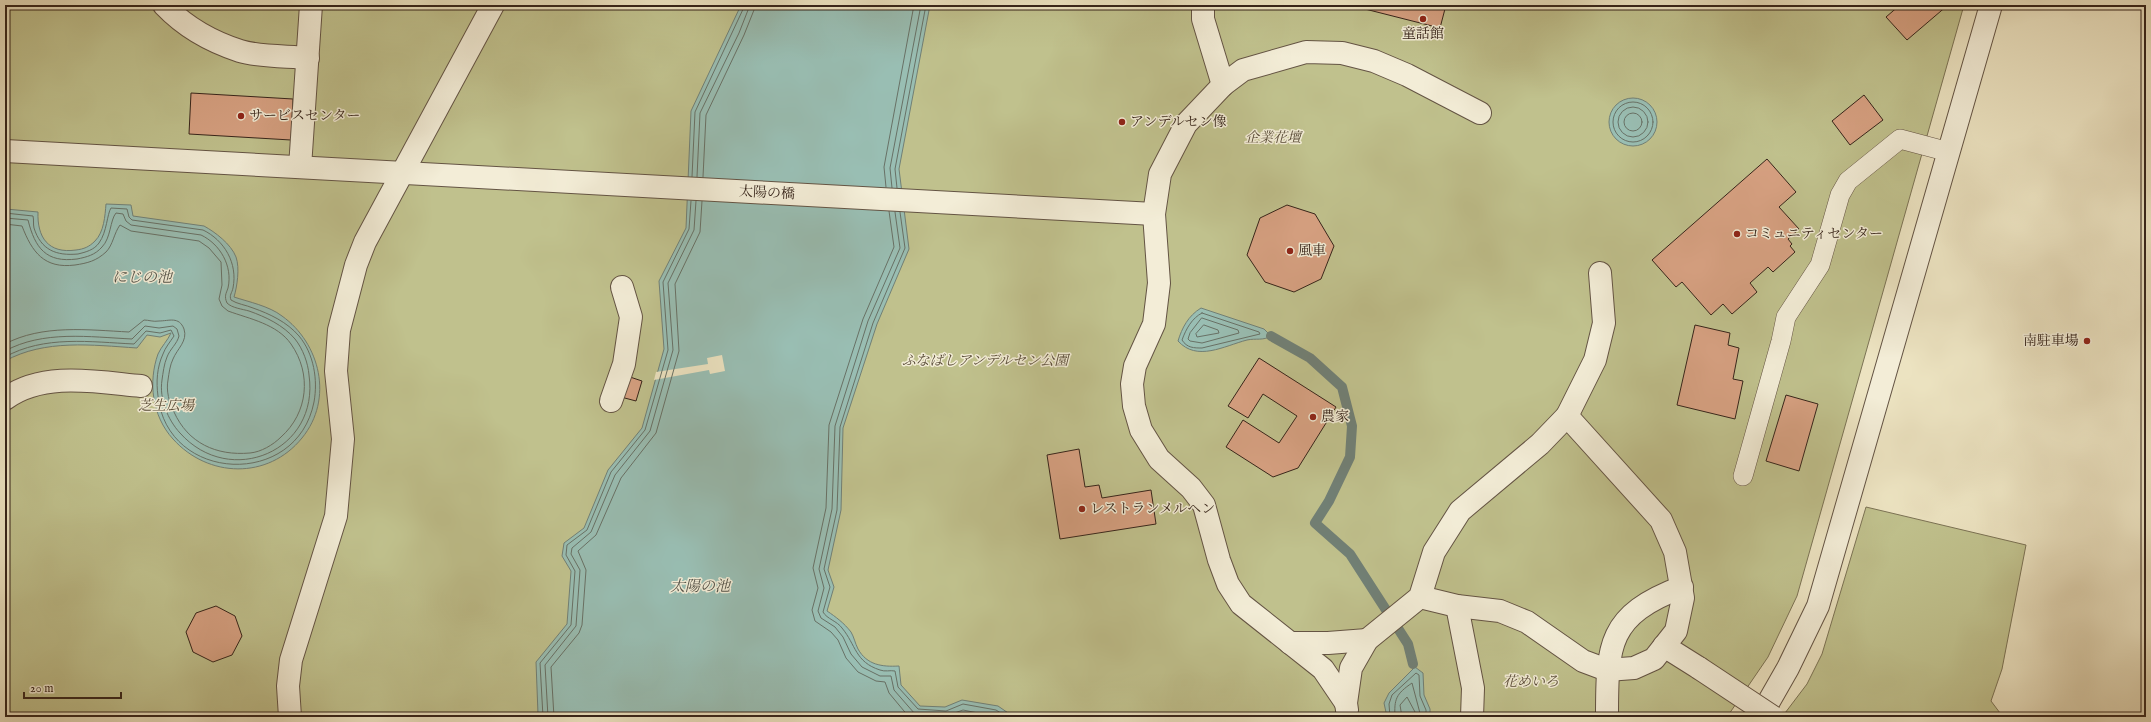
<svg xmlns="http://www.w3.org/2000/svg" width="2151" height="722" viewBox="0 0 2151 722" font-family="'IM FELL English','Noto Serif JP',serif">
  <rect width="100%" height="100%" fill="#ece3c1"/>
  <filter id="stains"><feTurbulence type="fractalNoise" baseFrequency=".005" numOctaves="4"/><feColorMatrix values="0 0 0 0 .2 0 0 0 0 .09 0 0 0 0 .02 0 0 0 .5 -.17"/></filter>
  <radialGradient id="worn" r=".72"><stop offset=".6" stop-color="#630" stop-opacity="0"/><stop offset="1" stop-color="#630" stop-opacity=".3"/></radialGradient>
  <!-- green -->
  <g fill="#c0c18d" stroke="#7b7254">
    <path d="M5 5H1964L1797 596 1768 657 1727 717H5Z"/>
    <path d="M1866 507 2026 545 2002 669 1991 701 2003 717H1782L1807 684 1822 654Z"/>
  </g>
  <!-- water -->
  <g fill="#99beb3" stroke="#718076">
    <path d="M741 5H930L899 169 909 249 877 324 843 428 841 510 828 570 834 587 827 611C836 617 844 623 851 632 854 637 855 643 858 649 867 665 882 667 899 666L901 685 920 706 945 707 962 700 998 706 1014 717H539L538 714 536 662 567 624 571 571 562 556 564 543 584 528 608 470 642 428 664 349 659 281 686 228 691 111Z"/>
    <circle cx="1633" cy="122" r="24"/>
    <path d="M106 204 131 205 133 216 204 226C215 232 231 244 236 257 240 268 237 287 234 297 249 302 269 306 282 316 320 343 334 399 302 438 268 480 208 478 173 439 152 416 148 382 158 354 161 347 168 340 171 333L160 337 147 335 137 348C92 345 45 339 5 361L6 209 38 212C37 237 48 254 76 250 84 249 89 247 95 241 104 232 105 216 106 204Z"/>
    <path d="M1201 308 1264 329 1271 336C1263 341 1256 338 1247 340 1224 346 1197 362 1178 341 1182 328 1188 316 1201 308Z"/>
    <path d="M1415 667 1423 673 1424 695 1430 709V717H1387L1384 703 1389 693Z"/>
  </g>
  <!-- pier -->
  <path fill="#ece3c1" d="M722 355 725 371 710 374 709 370 654 380 656 372 708 364 707 358Z"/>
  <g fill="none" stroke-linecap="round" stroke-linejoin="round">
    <!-- shore -->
    <g stroke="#687166" stroke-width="1">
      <circle cx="1633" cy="122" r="20"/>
      <circle cx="1633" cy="122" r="15"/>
      <circle cx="1633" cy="122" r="9"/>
      <path d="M692 177 695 112 745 5"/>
      <path d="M697 177 700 113 739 33 750 5"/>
      <path d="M703 177 706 115 744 35 756 5"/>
      <path d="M886 187 884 167 914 5"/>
      <path d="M892 188 890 168 921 5"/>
      <path d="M897 188 895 169 926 5"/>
      <path d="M889 211 894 247 863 319 829 425 826 508 813 568 818 588 812 610 815 621 831 632 838 640 846 658 858 672 876 681 885 682 889 693 909 717"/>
      <path d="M895 212 900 248 868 321 835 426 832 509 819 569 824 588 818 611 821 618 835 627 843 637 851 654 862 667 880 676H891L894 690 915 714 946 716 963 710 998 717"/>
      <path d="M900 212 905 248 873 323 840 427 837 510 824 569 830 587 823 612C827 619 837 621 842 628 856 645 855 662 880 670 885 672 890 670 895 671L898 687 918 709 946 711 963 704 996 710 1007 717"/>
      <path d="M5 213 33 216C34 220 33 224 34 228 41 250 56 256 78 254 86 252 94 250 99 243 107 232 107 214 111 208L127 209 129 217 132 220 203 230C224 240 238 263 233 288 232 293 229 295 231 300 237 304 246 305 253 308 270 314 287 322 299 336 314 354 318 380 314 402 297 489 167 483 158 396 156 382 157 367 163 354 165 348 170 342 174 336L171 330 160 333 146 331 134 344C91 342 44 335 5 357"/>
      <path d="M5 218 28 220C35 248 46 263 77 259 87 257 95 255 102 247 111 238 110 220 116 213L123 214 126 221 131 225 201 235C220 244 233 266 228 288 226 294 224 296 227 303 232 308 242 309 249 311 266 317 283 325 295 339 303 349 308 363 309 375 320 451 230 489 180 433 168 420 159 399 162 380 163 373 164 364 167 357 170 349 177 344 179 336L177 329 173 326 159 328 145 326 132 339C90 337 43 330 5 351"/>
      <path d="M5 224 22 226C32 252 44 269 75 265 88 263 96 261 106 252 113 245 114 233 120 225L131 231 199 241 209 248 221 262 222 285 219 299 222 306 228 311C250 319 277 324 291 344 312 374 308 413 281 437 273 445 261 452 250 453 216 456 188 443 174 412 169 403 166 390 168 380 169 373 170 365 173 359 177 349 188 341 184 329 179 316 169 321 159 321 153 322 149 320 144 320L129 332C89 330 42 324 5 344"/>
      <path d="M1202 313 1259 332 1260 334 1202 348C1194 348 1187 348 1182 340 1186 329 1192 318 1202 313Z"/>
      <path d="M1202 318 1238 330 1239 333 1202 343 1190 341 1188 339 1190 333Z"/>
      <path d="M1204 325 1218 330 1219 333 1197 337 1196 334Z"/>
      <path d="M543 717 540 663 571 625 575 571 566 555 567 545 587 530 611 472 645 430 668 350 663 282 689 229 691 201"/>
      <path d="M548 717 545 665 576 626 580 570 571 554 572 548 591 532 615 475 650 431 673 350 668 283 694 230 696 201"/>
      <path d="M554 717 551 667 579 633 582 625 586 570 578 551 596 535 621 478 656 433 679 351 675 284 700 232 702 201"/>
      <path d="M1390 717 1389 704 1392 695 1416 673 1419 675 1420 696 1426 710V717"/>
      <path d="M1395 717C1394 699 1396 694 1412 683L1421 717"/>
      <path d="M1402 717 1400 705 1407 697 1415 712V717"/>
    </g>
    <!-- stream -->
    <path stroke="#718076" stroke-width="10" d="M1271 336 1310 358 1342 387 1352 426 1350 457 1329 501 1315 523 1350 554 1408 644 1413 664"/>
  </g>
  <!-- building -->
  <g fill="#d7a182" stroke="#36241a">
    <path d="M1366 5H1446L1440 28 1365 9Z"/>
    <path d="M1900 5H1948L1907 40 1886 17Z"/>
    <path d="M191 93 293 99 291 140 189 134Z"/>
    <path d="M1864 95 1883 120 1850 145 1832 121Z"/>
    <path d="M1767 159 1796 192 1779 207 1799 229 1788 239 1792 244 1790 246 1795 252 1773 272 1768 267 1750 283 1757 292 1732 314 1723 304 1711 315 1682 282 1676 287 1652 260Z"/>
    <path d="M1287 205 1315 214 1334 246 1321 279 1294 292 1265 282 1247 255 1260 218Z"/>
    <path d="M1695 325 1730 333 1728 345 1739 348 1733 379 1743 381 1735 419 1677 405Z"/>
    <path d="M1259 358 1336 407 1298 468 1273 477 1226 447 1243 420 1279 443 1297 416 1263 394 1248 418 1228 406Z"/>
    <path d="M627 376 642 381 636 401 621 397Z"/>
    <path d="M1786 395 1818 404 1799 471 1766 461Z"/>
    <path d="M1079 449 1085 487 1099 485 1102 498 1151 490 1156 524 1060 539 1047 455Z"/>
    <path d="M216 606 235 616 242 636 232 655 213 662 193 652 186 632 196 613Z"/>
  </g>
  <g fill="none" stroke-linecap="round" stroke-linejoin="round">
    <!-- service casing -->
    <g stroke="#645444" stroke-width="20">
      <path id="service" d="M1743 476 1781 341 1786 317 1820 265 1840 195 1848 181 1900 139 1949 152"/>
    </g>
    <!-- pedestrian casing -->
    <g stroke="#645444" stroke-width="24">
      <g id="pedestrian">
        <path d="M164 5C184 26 212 42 240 51 259 57 287 56 308 58"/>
        <path d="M1203 5V19L1223 85"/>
        <path d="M5 151 1154 214"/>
        <path d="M300 167 311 5"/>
        <path d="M5 399C43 371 97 382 141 386"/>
        <path d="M611 401 624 364 631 317 622 287"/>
        <path d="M1420 597 1457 606 1500 611 1527 622 1583 661 1607 670 1634 668 1654 659 1676 631 1683 598 1675 552 1661 520 1567 416"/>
        <path d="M1457 606 1473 688 1472 717"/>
        <path d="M1290 643H1328L1367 640"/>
        <path d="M1664 646 1699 668"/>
        <path d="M1346 703 1323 669 1241 604 1228 584 1219 560 1204 505 1191 488 1159 459 1141 430 1134 406 1132 384 1135 366 1154 324 1159 283 1154 214 1160 174 1186 124 1223 85 1243 70 1306 52 1342 53 1374 61 1407 75 1480 113"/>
        <path d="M1347 710 1346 703 1351 668 1367 640 1420 597 1434 552 1460 511 1540 444 1567 416 1595 360 1604 323 1600 273"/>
        <path d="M290 717 288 686 291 660 336 516 343 439 336 371 339 330 356 265 365 242 493 5"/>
        <path d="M1607 717C1607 644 1608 615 1682 587"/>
      </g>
    </g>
    <!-- tertiary casing -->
    <g stroke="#645444" stroke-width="24">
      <path id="tertiary" d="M1760 717 1788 668 1818 606 1991 5"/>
    </g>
    <!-- service -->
    <use href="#service" stroke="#f3edd7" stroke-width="19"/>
    <!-- pedestrian -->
    <use href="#pedestrian" stroke="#f3edd7" stroke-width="22"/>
    <!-- tertiary -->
    <use href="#tertiary" stroke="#f3edd7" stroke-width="22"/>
    <!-- pedestrian-bridge casing -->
    <g stroke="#645444" stroke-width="24" stroke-linecap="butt">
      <path id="pedestrian-bridge" d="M1699 668 1773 717"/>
    </g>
    <!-- pedestrian-bridge -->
    <use href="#pedestrian-bridge" stroke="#f3edd7" stroke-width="22"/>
  </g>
  <!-- markers -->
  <g fill="#8f2418" stroke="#f3edd7" stroke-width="1.5">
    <circle cx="1423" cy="19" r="4"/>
    <circle cx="241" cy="116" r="4"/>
    <circle cx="1122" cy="122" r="4"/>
    <circle cx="1737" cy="234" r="4"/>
    <circle cx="1290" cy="251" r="4"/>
    <circle cx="2087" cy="341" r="4"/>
    <circle cx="1313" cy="417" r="4"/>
    <circle cx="1082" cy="509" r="4"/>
  </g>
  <g text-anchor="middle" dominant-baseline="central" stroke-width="3" stroke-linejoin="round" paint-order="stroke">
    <!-- poi labels -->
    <g font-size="14" fill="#36241a" stroke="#f3edd7" text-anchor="start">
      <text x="1423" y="34" text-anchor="middle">童話館</text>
      <text x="249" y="116">サービスセンター</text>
      <text x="1130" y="122">アンデルセン像</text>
      <text x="1745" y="234">コミュニティセンター</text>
      <text x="1298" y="251">風車</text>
      <text x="2079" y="341" text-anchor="end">南駐車場</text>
      <text x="1321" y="417">農家</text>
      <text x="1090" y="509">レストランメルヘン</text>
    </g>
    <!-- park labels -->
    <g font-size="14" font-style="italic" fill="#584b37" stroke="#f3edd7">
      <text x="1273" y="138">企業花壇</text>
      <text x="985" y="361">ふなばしアンデルセン公園</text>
      <text x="166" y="406">芝生広場</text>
      <text x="1531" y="682">花めいろ</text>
    </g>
    <!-- street labels -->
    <g font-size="14" fill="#36241a" stroke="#f3edd7">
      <text transform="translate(767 193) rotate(3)">太陽の橋</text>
    </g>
    <!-- water labels -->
    <g font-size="15" font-style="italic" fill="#545248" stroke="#f3edd7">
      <text x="142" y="277">にじの池</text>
      <text x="700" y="586">太陽の池</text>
    </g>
  </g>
  <!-- margin -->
  <rect width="2151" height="722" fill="none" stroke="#ece3c1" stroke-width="20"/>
  <rect x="6" y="6" width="2139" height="710" fill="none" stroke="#36241a" stroke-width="2"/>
  <rect x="10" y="10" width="2131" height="702" fill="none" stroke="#36241a"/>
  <!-- scale -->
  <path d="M24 692v6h97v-6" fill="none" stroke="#36241a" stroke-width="2"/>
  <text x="30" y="692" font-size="12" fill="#36241a" stroke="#f3edd7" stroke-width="3" paint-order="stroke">20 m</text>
  <rect width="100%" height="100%" filter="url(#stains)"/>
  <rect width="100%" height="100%" fill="url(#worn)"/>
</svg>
